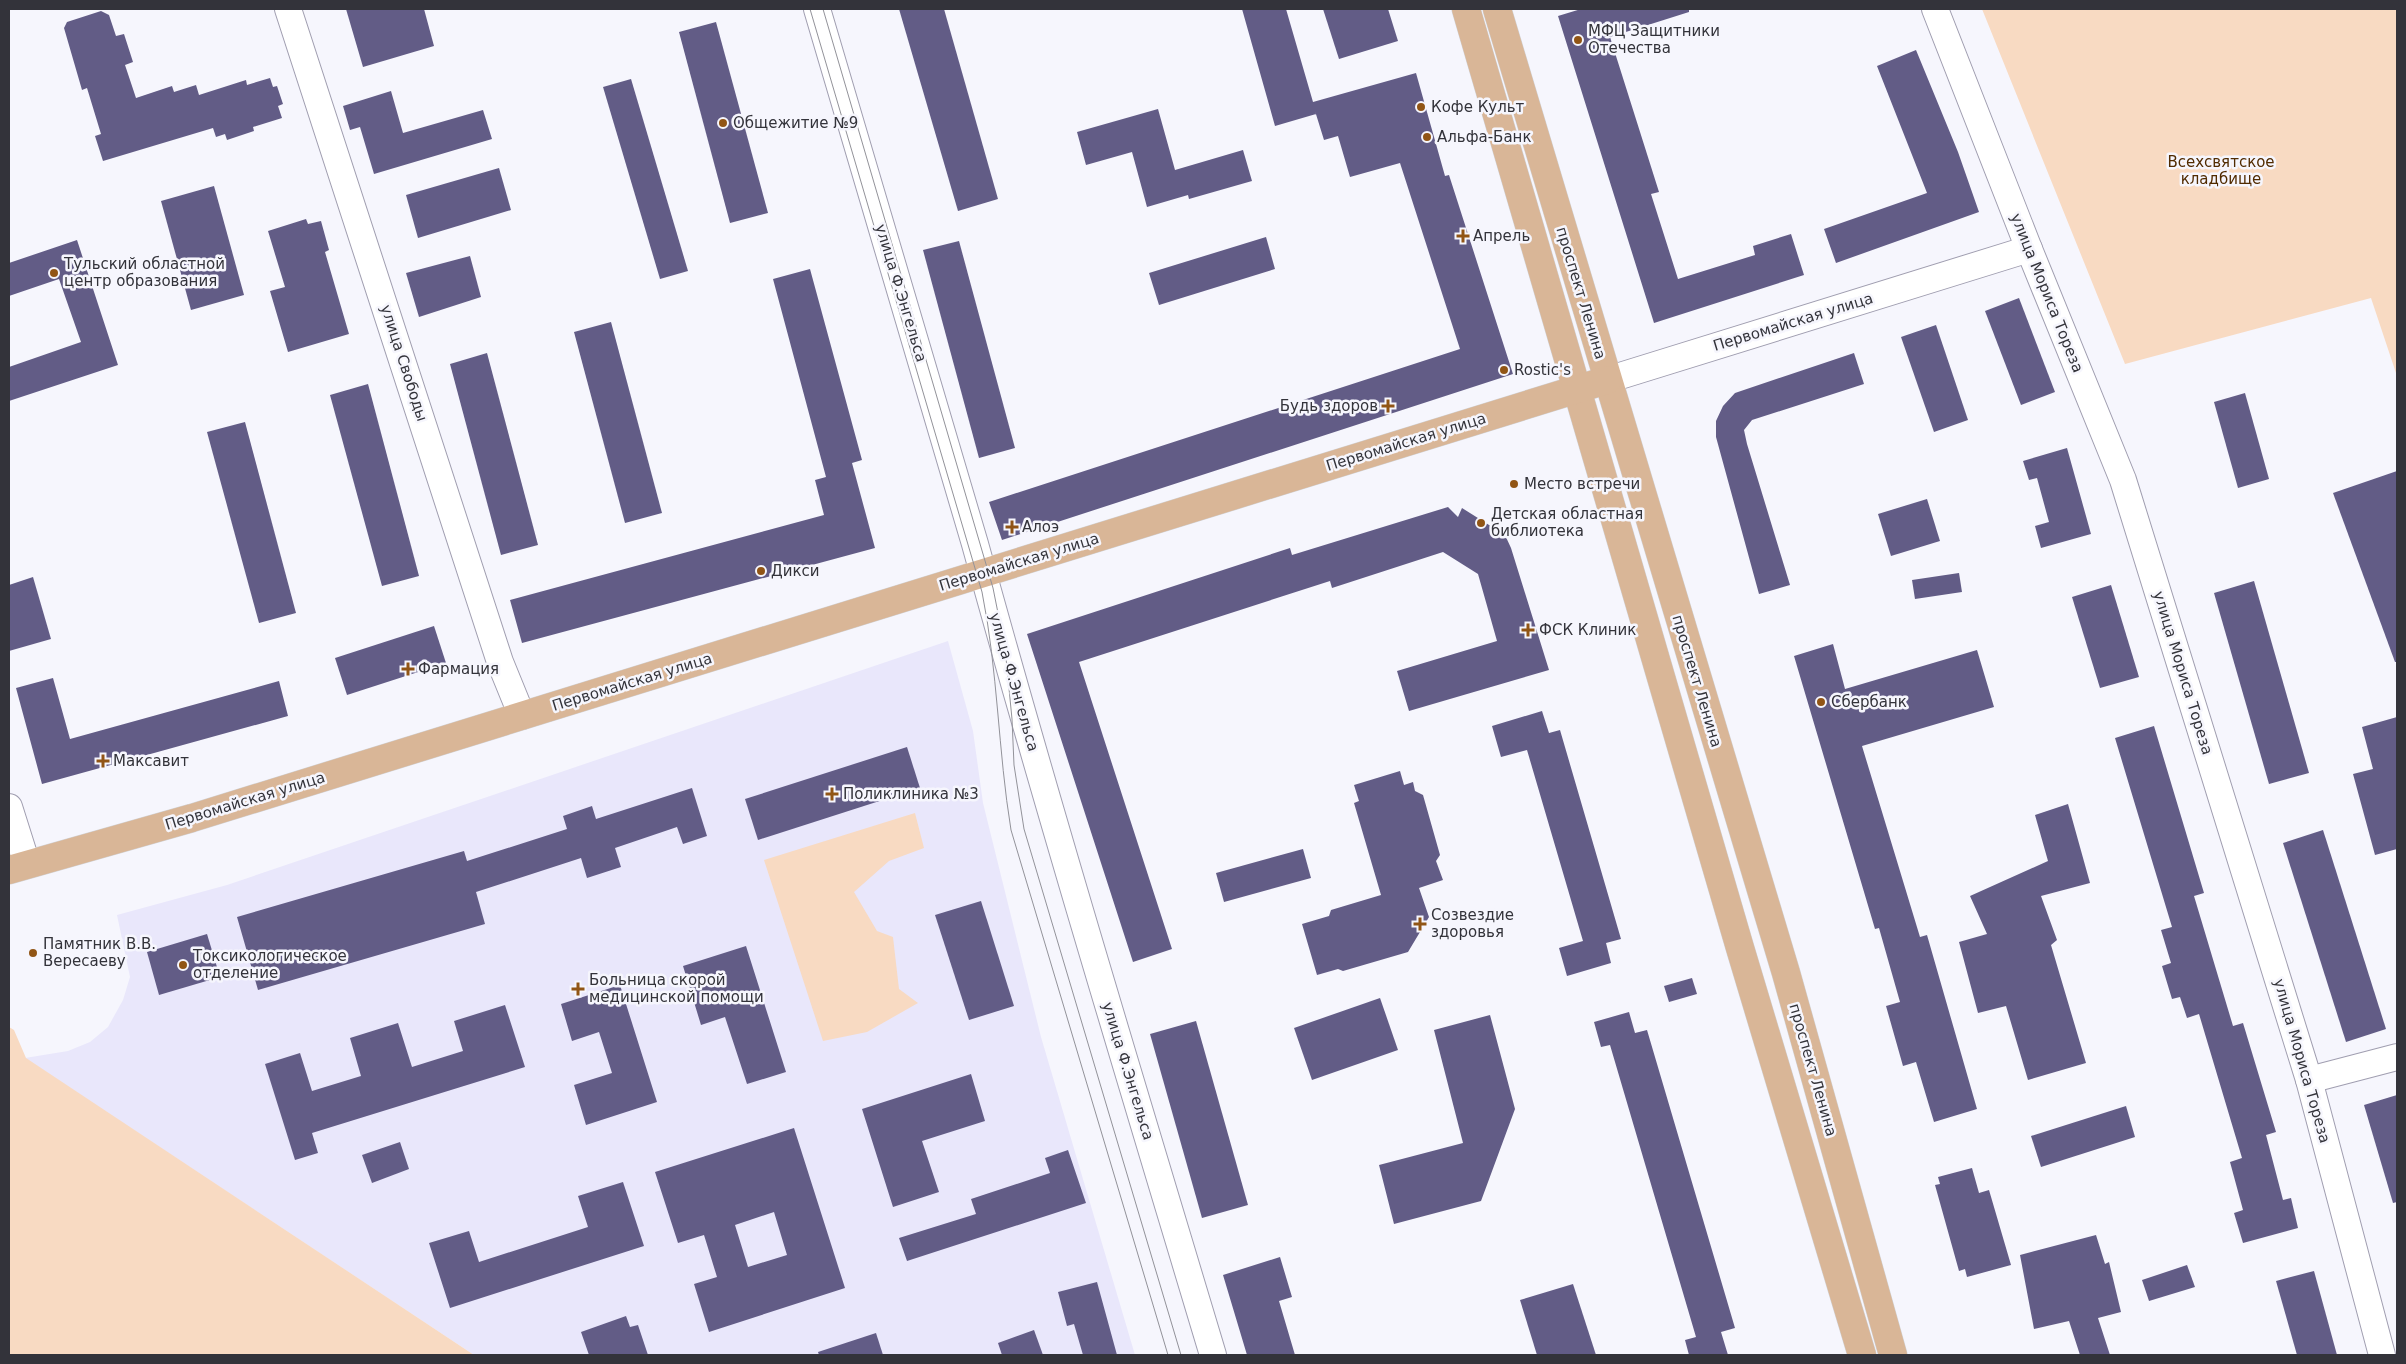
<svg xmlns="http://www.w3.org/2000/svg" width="2406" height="1364" viewBox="0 0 2406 1364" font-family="'DejaVu Sans',sans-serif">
  <rect width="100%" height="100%" fill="#f6f6fd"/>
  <!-- built -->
  <path fill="#e9e7fb" d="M948 641 973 731 983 803 1041 1037 1135 1355H474L25 1058 68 1051 90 1042 108 1027 123 1000 130 977 117 915 227 885Z"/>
  <!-- green -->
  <g fill="#f8dac2">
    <path d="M1982 9H2397V376L2371 298 2125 364Z"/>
    <path d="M915 813 924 848 889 861 854 892 877 931 893 937 899 989 918 1003 867 1032 823 1041 764 860Z"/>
    <path d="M9 1027 14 1030 26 1058 474 1355H9Z"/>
  </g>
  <!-- building -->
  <g fill="#625c86" fill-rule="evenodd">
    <path d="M346 9H424L434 46 363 67Z"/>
    <path d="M899 9H944L998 199 958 211Z"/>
    <path d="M1242 9H1286L1313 102 1416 73 1445 176 1449 175 1513 374 1002 540 989 502 1460 349 1400 163 1350 177 1338 136 1324 140 1315 111 1316 114 1275 126Z"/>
    <path d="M1323 9H1388L1398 41 1339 59Z"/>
    <path d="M1581 9H1689V12L1610 37 1659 192 1651 194 1678 279 1755 255 1753 246 1791 234 1804 275 1654 323 1558 16Z"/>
    <path d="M101 11 109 15 116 36 124 34 133 62 125 65 136 98 172 86 174 92 196 85 199 95 246 80 247 85 270 78 273 87 277 86 283 104 278 106 282 118 253 127 254 131 227 140 225 134 216 137 213 128 103 161 95 136 101 134 87 88 82 90 64 28 67 22Z"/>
    <path d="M716 22 768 213 730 223 679 32Z"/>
    <path d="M1916 50 1958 152 1979 212 1836 263 1824 229 1927 193 1877 66Z"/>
    <path d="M631 79 688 271 660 279 603 87Z"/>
    <path d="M391 91 403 133 483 110 492 139 374 174 360 127 350 130 343 106Z"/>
    <path d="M1158 109 1175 170 1243 150 1252 181 1189 199 1188 195 1147 207 1132 152 1086 165 1077 132Z"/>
    <path d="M499 168 511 210 418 238 406 195Z"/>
    <path d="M214 186 244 295 191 310 161 201Z"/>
    <path d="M306 219 308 224 321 221 329 250 325 252 349 334 288 352 270 291 285 287 268 231Z"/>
    <path d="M1266 237 1275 269 1159 305 1149 273Z"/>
    <path d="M77 240 118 365 9 401V367L81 342 59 279 9 296V263Z"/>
    <path d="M959 241 1015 448 979 458 923 250Z"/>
    <path d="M470 256 481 297 419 317 406 273Z"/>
    <path d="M810 269 862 460 852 463 875 548 522 643 510 600 824 515 815 480 826 477 773 279Z"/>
    <path d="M2019 298 2055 392 2021 405 1985 311Z"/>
    <path d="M611 322 662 513 625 523 574 332Z"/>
    <path d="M1936 325 1968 420 1934 432 1901 337Z"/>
    <path d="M487 353 538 545 501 555 450 364Z"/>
    <path d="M1854 353 1864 384 1752 420 1744 430 1747 444 1790 585 1759 594 1716 437V421L1723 406 1735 393Z"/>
    <path d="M368 384 419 576 382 586 330 395Z"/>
    <path d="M2245 393 2269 479 2238 488 2214 402Z"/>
    <path d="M245 422 296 613 259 623 207 432Z"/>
    <path d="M2067 448 2091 534 2041 548 2035 526 2049 522 2037 478 2029 480 2023 461Z"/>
    <path d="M2397 471V662H2395L2333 493Z"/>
    <path d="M1927 499 1940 541 1891 556 1878 514Z"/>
    <path d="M1448 507 1458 517 1462 508 1505 535 1511 548 1549 670 1409 711 1397 671 1497 641 1478 574 1443 552 1332 588 1330 581 1079 662 1172 949 1133 962 1027 634 1290 548 1292 555Z"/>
    <path d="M1959 573 1962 592 1915 599 1912 580Z"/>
    <path d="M33 577 51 639 9 651V585Z"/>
    <path d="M2254 581 2309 773 2269 784 2214 593Z"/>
    <path d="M2111 585 2139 677 2100 688 2072 597Z"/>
    <path d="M434 626 446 663 347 695 335 658Z"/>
    <path d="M1833 644 1845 689 1977 650 1994 707 1862 746 1920 937 1927 935 1977 1109 1934 1122 1916 1062 1903 1066 1886 1006 1900 1002 1879 928 1875 929 1794 656Z"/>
    <path d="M53 678 70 739 279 681 288 716 42 784 16 688Z"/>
    <path d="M1542 711 1549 733 1560 730 1621 939 1606 943 1611 963 1567 976 1559 948 1583 941 1527 750 1501 757 1492 726Z"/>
    <path d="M2397 717V849L2375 855 2353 774 2373 769 2362 727Z"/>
    <path d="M2154 726 2204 893 2194 896 2233 1026 2243 1023 2276 1132 2266 1135 2283 1200 2291 1198 2298 1228 2243 1243 2234 1213 2243 1210 2230 1162 2242 1158 2199 1014 2187 1018 2180 997 2172 999 2162 966 2171 963 2161 930 2172 927 2115 738Z"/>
    <path d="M907 747 920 788 758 840 745 799Z"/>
    <path d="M1400 771 1404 785 1413 782 1415 791 1423 795 1440 855 1436 861 1443 880 1419 888 1429 917 1408 952 1343 971 1338 969 1317 975 1302 924 1329 916 1331 910 1381 895 1354 803 1359 801 1354 785Z"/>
    <path d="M692 788 707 836 683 844 677 827 615 848 621 867 587 878 581 858 476 892 485 924 258 990 237 917 464 851 467 861 567 829 563 816 592 806 596 819Z"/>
    <path d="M2068 804 2090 883 2041 896 2057 940 2051 945 2086 1063 2028 1080 2006 1006 1978 1013 1959 942 1987 934 1970 896 2048 861 2035 815Z"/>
    <path d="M2323 830 2386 1029 2346 1042 2283 843Z"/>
    <path d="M1303 849 1311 878 1224 902 1216 873Z"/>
    <path d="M981 901 1014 1006 969 1020 935 915Z"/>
    <path d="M207 934 220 977 159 995 147 952Z"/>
    <path d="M746 946 786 1072 747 1084 725 1017 701 1025 683 966Z"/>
    <path d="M1692 978 1697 994 1669 1002 1664 986Z"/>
    <path d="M620 985 657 1102 586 1125 574 1085 612 1073 599 1032 572 1041 561 1004Z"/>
    <path d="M1380 998 1398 1050 1312 1080 1294 1028Z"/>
    <path d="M505 1005 525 1067 312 1133 318 1153 295 1160 265 1064 300 1053 312 1091 361 1076 350 1038 398 1023 412 1067 463 1051 454 1021Z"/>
    <path d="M1629 1012 1635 1033 1647 1030 1735 1328 1721 1332 1728 1355H1689L1685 1340 1696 1337 1610 1045 1601 1047 1594 1022Z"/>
    <path d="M1490 1015 1515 1109 1481 1201 1394 1224 1379 1165 1463 1143 1434 1030Z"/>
    <path d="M1196 1021 1248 1205 1202 1218 1150 1034Z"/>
    <path d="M971 1074 985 1121 922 1141 939 1192 893 1207 862 1109Z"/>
    <path d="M2397 1095V1202L2393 1203 2364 1105Z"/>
    <path d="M2126 1106 2135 1137 2041 1167 2031 1136Z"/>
    <path d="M794 1128 845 1288 709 1332 694 1284 717 1277 704 1235 678 1243 655 1172ZM774 1212 787 1255 748 1267 735 1225Z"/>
    <path d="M400 1142 409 1169 372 1183 362 1155Z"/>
    <path d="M1068 1150 1086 1203 907 1261 899 1238 976 1214 971 1199 1050 1173 1045 1158Z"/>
    <path d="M1972 1168 1979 1193 1989 1190 2011 1265 1967 1277 1965 1269 1959 1271 1935 1185 1940 1184 1938 1177Z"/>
    <path d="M623 1182 644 1246 450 1308 429 1243 469 1231 479 1262 588 1227 578 1196Z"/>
    <path d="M2096 1235 2105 1264 2109 1262 2121 1312 2098 1318 2110 1355H2080L2069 1321 2034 1329 2020 1255Z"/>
    <path d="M1280 1257 1292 1297 1279 1301 1295 1355H1247L1223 1275Z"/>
    <path d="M2187 1265 2195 1287 2149 1301 2142 1280Z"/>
    <path d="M2314 1271 2337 1355H2297L2276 1281Z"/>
    <path d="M1097 1282 1117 1355H1083L1074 1324 1067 1326 1058 1292Z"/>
    <path d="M1573 1284 1596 1355H1537L1520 1300Z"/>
    <path d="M626 1316 630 1327 638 1325 648 1355H589L581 1332Z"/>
    <path d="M1034 1330 1043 1355H1002L998 1343Z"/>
    <path d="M876 1333 883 1355H819L818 1352Z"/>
  </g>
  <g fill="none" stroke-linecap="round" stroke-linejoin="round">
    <!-- minor casing -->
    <g stroke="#a09eb0" stroke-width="28">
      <g id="minor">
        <path d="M288 9 500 662 522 716"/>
        <path d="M817 9 975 544C1050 816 1132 1085 1213 1355"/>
        <path d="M1935 9 2029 249 2123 480 2309 1080 2382 1355"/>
        <path d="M1607 380 2029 249"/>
        <path d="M9 807 27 864"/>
        <path d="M2309 1080 2397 1057"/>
      </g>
    </g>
    <!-- major casing -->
    <g stroke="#d2d2d4" stroke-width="29">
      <g id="major">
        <path d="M1466 9 1740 948 1862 1355"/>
        <path d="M1497 9 1786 973 1893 1355"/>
        <path d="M9 870 192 818 1607 380"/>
      </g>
    </g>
    <!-- minor -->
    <use href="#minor" stroke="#fff" stroke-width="26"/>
    <!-- major -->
    <use href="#major" stroke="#d9b697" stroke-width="28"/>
    <!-- tram -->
    <g stroke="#929299" stroke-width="1">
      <path d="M810 9 982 592C998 671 998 751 1011 830L1168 1355"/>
      <path d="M823 9 993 588 1005 648 1012 719 1014 765 1024 829 1181 1355"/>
    </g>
  </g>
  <!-- markers -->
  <g fill="#915515" stroke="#f6f6fd" stroke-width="2">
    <circle cx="1578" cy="40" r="5"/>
    <circle cx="1421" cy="107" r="5"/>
    <circle cx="723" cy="123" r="5"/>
    <circle cx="1427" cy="137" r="5"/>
    <path d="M1460.5 228.5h5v5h5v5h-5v5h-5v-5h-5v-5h5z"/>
    <circle cx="54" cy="273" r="5"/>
    <circle cx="1504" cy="370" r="5"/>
    <path d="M1385.5 398.5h5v5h5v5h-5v5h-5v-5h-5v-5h5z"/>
    <circle cx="1514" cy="484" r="5"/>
    <circle cx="1481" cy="523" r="5"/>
    <path d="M1009.5 519.5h5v5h5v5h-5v5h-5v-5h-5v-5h5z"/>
    <circle cx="761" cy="571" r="5"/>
    <path d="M1525.5 622.5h5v5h5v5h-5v5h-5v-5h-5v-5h5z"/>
    <path d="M405.5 661.5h5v5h5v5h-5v5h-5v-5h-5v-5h5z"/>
    <circle cx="1821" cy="702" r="5"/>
    <path d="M100.5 753.5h5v5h5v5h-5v5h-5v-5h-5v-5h5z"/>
    <path d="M829.5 786.5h5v5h5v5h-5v5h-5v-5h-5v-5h5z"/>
    <path d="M1417.5 916.5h5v5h5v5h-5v5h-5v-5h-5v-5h5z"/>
    <circle cx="33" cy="953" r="5"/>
    <circle cx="183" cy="965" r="5"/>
    <path d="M575.5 981.5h5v5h5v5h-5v5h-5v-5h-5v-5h5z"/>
  </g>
  <g text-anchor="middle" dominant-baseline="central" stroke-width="5" stroke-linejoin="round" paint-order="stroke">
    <!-- poi labels -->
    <g font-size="15" fill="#33333a" stroke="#f6f6fd" text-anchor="start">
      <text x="1588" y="31">МФЦ Защитники<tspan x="1588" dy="17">Отечества</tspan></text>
      <text x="1431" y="107">Кофе Культ</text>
      <text x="733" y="123">Общежитие №9</text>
      <text x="1437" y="137">Альфа-Банк</text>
      <text x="1473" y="236">Апрель</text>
      <text x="64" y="264">Тульский областной<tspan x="64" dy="17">центр образования</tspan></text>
      <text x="1514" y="370">Rostic's</text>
      <text x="1378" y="406" text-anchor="end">Будь здоров</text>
      <text x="1524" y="484">Место встречи</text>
      <text x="1491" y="514">Детская областная<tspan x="1491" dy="17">библиотека</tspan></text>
      <text x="1022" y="527">Алоэ</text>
      <text x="771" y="571">Дикси</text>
      <text x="1539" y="630">ФСК Клиник</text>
      <text x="418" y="669">Фармация</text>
      <text x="1831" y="702">Сбербанк</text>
      <text x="113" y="761">Максавит</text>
      <text x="843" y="794">Поликлиника №3</text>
      <text x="1431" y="915">Созвездие<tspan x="1431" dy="17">здоровья</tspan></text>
      <text x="43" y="944">Памятник В.В.<tspan x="43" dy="17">Вересаеву</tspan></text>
      <text x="193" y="956">Токсикологическое<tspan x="193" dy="17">отделение</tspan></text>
      <text x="589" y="980">Больница скорой<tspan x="589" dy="17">медицинской помощи</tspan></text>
    </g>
    <!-- park labels -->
    <g font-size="15" fill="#512b00" stroke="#f6f6fd">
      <text x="2221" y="162">Всехсвятское<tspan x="2221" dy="17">кладбище</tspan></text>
    </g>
    <!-- street labels -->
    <g font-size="15" fill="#33333a" stroke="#f6f6fd">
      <text transform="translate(901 293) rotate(73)">улица Ф.Энгельса</text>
      <text transform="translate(1581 293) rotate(73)">проспект Ленина</text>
      <text transform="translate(2047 293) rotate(68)">улица Мориса Тореза</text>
      <text transform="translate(1793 322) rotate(-17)">Первомайская улица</text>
      <text transform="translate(404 363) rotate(72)">улица Свободы</text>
      <text transform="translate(1406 442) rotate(-17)">Первомайская улица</text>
      <text transform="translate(1019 562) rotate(-17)">Первомайская улица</text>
      <text transform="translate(2183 673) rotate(73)">улица Мориса Тореза</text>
      <text transform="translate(1697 681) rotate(73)">проспект Ленина</text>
      <text transform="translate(632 682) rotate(-17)">Первомайская улица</text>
      <text transform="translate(1014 682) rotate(74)">улица Ф.Энгельса</text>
      <text transform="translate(245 801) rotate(-17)">Первомайская улица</text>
      <text transform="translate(2302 1061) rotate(74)">улица Мориса Тореза</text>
      <text transform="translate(1813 1070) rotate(74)">проспект Ленина</text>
      <text transform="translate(1128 1071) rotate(73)">улица Ф.Энгельса</text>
    </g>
  </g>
  <!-- border -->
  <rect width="2406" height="1364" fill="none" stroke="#33333a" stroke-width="20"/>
</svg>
